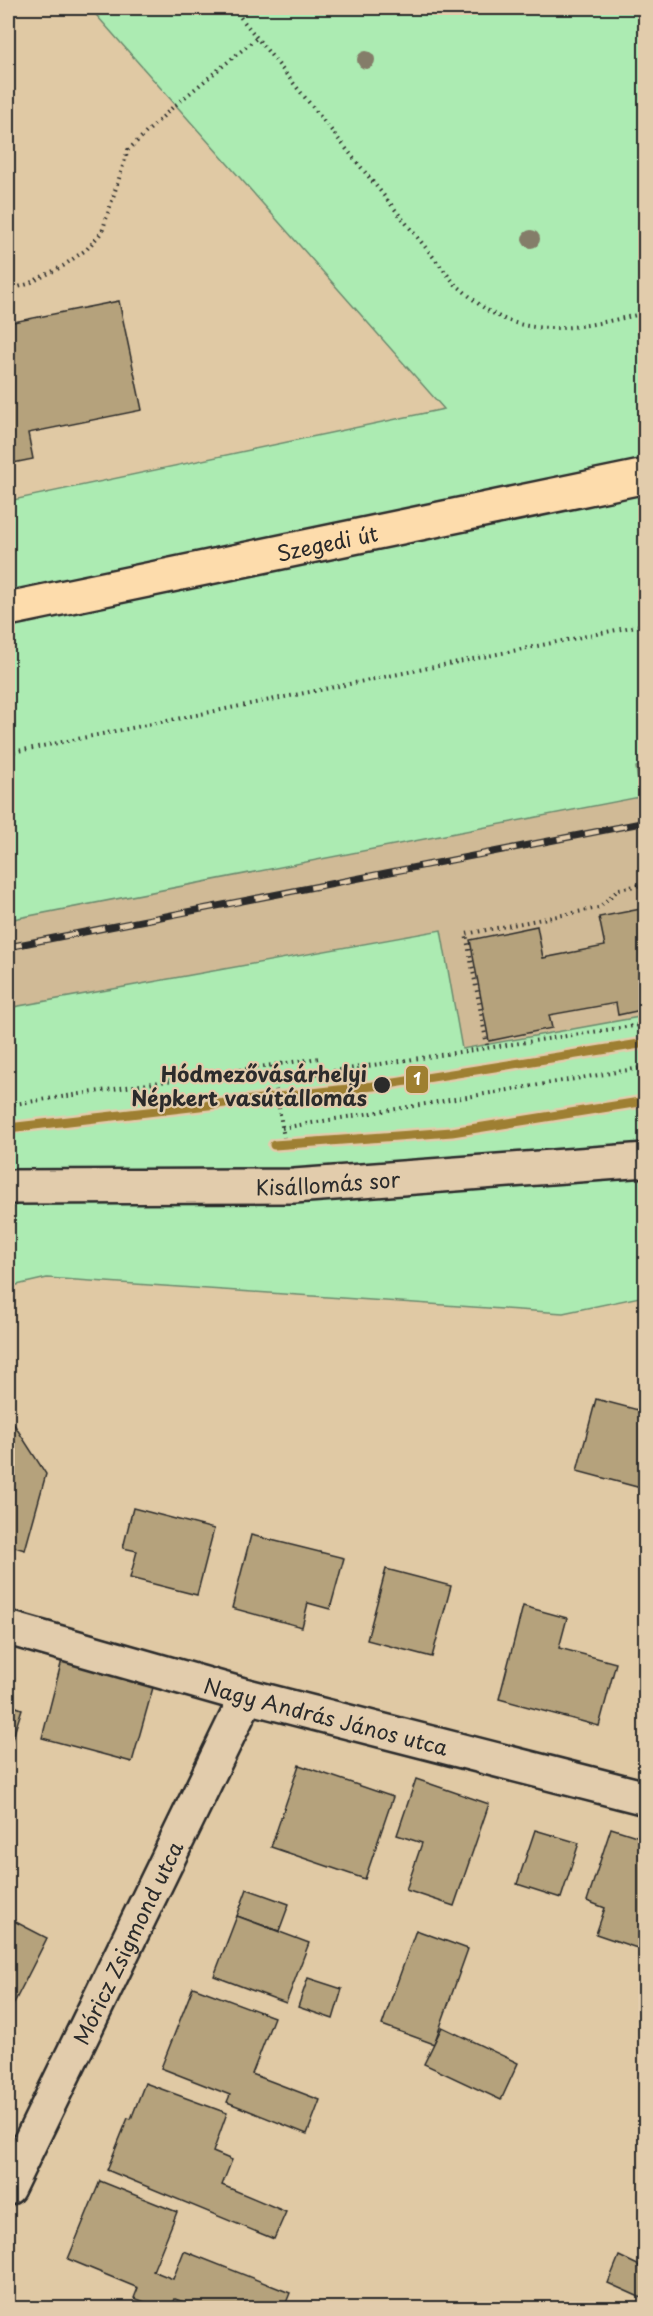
<svg xmlns="http://www.w3.org/2000/svg" width="653" height="2316" viewBox="0 0 653 2316" font-family="'Playpen Sans',sans-serif">
  <rect width="100%" height="100%" fill="#e0c9a4"/>
  <filter id="ink" filterUnits="userSpaceOnUse"><feTurbulence type="fractalNoise" baseFrequency=".0167" numOctaves="2"/><feDisplacementMap in="SourceGraphic" scale="12" xChannelSelector="R" yChannelSelector="G"/><feConvolveMatrix kernelMatrix="1 2 1 2 8 2 1 2 1" color-interpolation-filters="sRGB"/></filter>
  <g filter="url(#ink)">
    <!-- built -->
    <path fill="#d0ba96" d="M645 765V1016L462 1049 440 930 8 1008V920L639 797 636 767Z"/>
    <!-- green -->
    <g fill="#acebb2" stroke="#6c8b6e" stroke-width="1.5">
      <path d="M90 8H645L646 765 636 767 640 797 8 920V501L444 409Z"/>
      <path d="M441 930 462 1049 645 1016V1296L563 1313 47 1278 8 1287V1008Z"/>
    </g>
    <!-- building -->
    <g fill="#b5a27b" stroke="#2b2b2b" stroke-width="1.5">
      <path d="M119 301 142 410 28 433 33 459 8 464V323Z"/>
      <path d="M646 908V1009L618 1015 616 1003 549 1015 552 1028 489 1041 470 940 537 926 543 958 605 946 599 917Z"/>
      <path d="M596 1399 646 1412V1471L641 1488 577 1471Z"/>
      <path d="M8 1415 46 1474 25 1550 8 1545Z"/>
      <path d="M133 1508 214 1529 197 1595 130 1578 137 1551 123 1548Z"/>
      <path d="M251 1535 344 1558 330 1609 308 1603 302 1627 232 1608Z"/>
      <path d="M386 1569 451 1586 432 1657 367 1640Z"/>
      <path d="M523 1606 567 1618 559 1648 616 1663 599 1726 499 1699Z"/>
      <path d="M62 1660 154 1684 132 1762 42 1738Z"/>
      <path d="M8 1704 22 1709 8 1752Z"/>
      <path d="M299 1765 393 1797 365 1879 271 1847Z"/>
      <path d="M416 1779 489 1804 454 1906 406 1890 422 1843 397 1835Z"/>
      <path d="M611 1828 646 1839V1943L643 1950 596 1934 605 1908 587 1901Z"/>
      <path d="M535 1830 579 1843 561 1898 517 1884Z"/>
      <path d="M247 1889 289 1904 279 1931 237 1916Z"/>
      <path d="M237 1916 309 1943 286 2003 214 1976Z"/>
      <path d="M8 1918 47 1938 8 2015Z"/>
      <path d="M416 1930 468 1949 434 2044 382 2025Z"/>
      <path d="M308 1978 342 1989 333 2019 298 2007Z"/>
      <path d="M193 1987 274 2017 252 2074 320 2100 307 2134 227 2102 230 2095 161 2068Z"/>
      <path d="M442 2027 518 2063 501 2100 424 2064Z"/>
      <path d="M145 2083 227 2113 213 2152 232 2160 222 2185 286 2212 274 2239 107 2170 128 2118 131 2119Z"/>
      <path d="M100 2181 177 2212 153 2271 173 2279 184 2251 290 2293 284 2308H201L175 2299 171 2308H161L134 2298 138 2288 68 2259Z"/>
      <path d="M619 2256 646 2269V2300L608 2283Z"/>
    </g>
    <g fill="none" stroke-linecap="round" stroke-linejoin="round">
      <!-- minor casing -->
      <g stroke="#2b2b2b" stroke-width="38">
        <g id="minor">
          <path id="s1" d="M8 1187 294 1186 646 1160"/>
          <path id="s2" d="M8 2188 247 1696"/>
        </g>
      </g>
      <!-- tertiary casing -->
      <g stroke="#2b2b2b" stroke-width="38">
        <g id="tertiary">
          <path id="s3" d="M8 1628 247 1696 646 1798"/>
        </g>
      </g>
      <!-- primary casing -->
      <g stroke="#2b2b2b" stroke-width="38">
        <g id="primary">
          <path id="s4" d="M8 609 646 476"/>
        </g>
      </g>
      <!-- path -->
      <g stroke="#2b2b2b" stroke-width="4" stroke-dasharray="1.5 4.5" stroke-linecap="butt">
        <path d="M233 8 455 284C468 294 481 308 496 315 542 340 598 323 646 313"/>
        <path d="M8 290 28 284 63 266 87 249 102 232 128 150 173 107 258 37"/>
        <path d="M8 753 646 624"/>
        <path d="M487 1045 466 934 598 908 619 889 646 884"/>
        <path d="M272 1066 285 1144"/>
        <path d="M274 1080 646 1024"/>
        <path d="M8 1105 319 1058"/>
        <path d="M282 1128 646 1067"/>
      </g>
      <!-- minor -->
      <use href="#minor" stroke="#e2ccac" stroke-width="33"/>
      <!-- tertiary -->
      <use href="#tertiary" stroke="#e2ccac" stroke-width="33"/>
      <!-- primary -->
      <use href="#primary" stroke="#fddcac" stroke-width="33"/>
      <!-- rail casing -->
      <g stroke="#2b2b2b" stroke-width="7">
        <path id="rail" d="M8 947 646 822"/>
      </g>
      <!-- rail -->
      <use href="#rail" stroke="#e2ccac" stroke-width="4.5" stroke-dasharray="14" stroke-linecap="butt"/>
      <!-- rail-1 casing -->
      <g stroke="#e2ccac" stroke-width="14">
        <g id="rail-1">
          <path d="M8 1128 382 1085 646 1043"/>
          <path d="M274 1145 452 1132 646 1101"/>
        </g>
      </g>
      <!-- rail-1 -->
      <use href="#rail-1" stroke="#9e7f30" stroke-width="9"/>
    </g>
    <!-- trees -->
    <g fill="#847d69">
      <circle cx="366" cy="60" r="9"/>
      <circle cx="531" cy="239" r="9"/>
    </g>
  </g>
  <!-- markers -->
  <circle fill="#2b2b2b" stroke="#e2ccac" stroke-width="2" cx="382" cy="1085" r="9"/>
  <g text-anchor="middle" dominant-baseline="central" stroke-width="4.5" stroke-linejoin="round" paint-order="stroke">
    <!-- street labels -->
    <g font-size="21" fill="#2b2b2b" stroke="#e2ccac">
      <text stroke="none"><textPath href="#s4" startOffset="326">Szegedi út</textPath></text>
      <text stroke="none"><textPath href="#s1" startOffset="320">Kisállomás sor</textPath></text>
      <text stroke="none"><textPath href="#s3" startOffset="330">Nagy András János utca</textPath></text>
      <text stroke="none"><textPath href="#s2" startOffset="273">Móricz Zsigmond utca</textPath></text>
    </g>
    <!-- stop labels -->
    <g font-size="21" font-weight="bold" fill="#2b2b2b" stroke="#e2ccac" text-anchor="end">
      <text x="367" y="1073">Hódmezővásárhelyi<tspan x="367" dy="24">Népkert vasútállomás</tspan></text>
    </g>
  </g>
  <rect stroke="#e2ccac" stroke-width="2" x="405" y="1065" width="24" height="29" rx="6" fill="#9e7f30"/>
  <g font-size="16" text-anchor="middle" font-weight="bold" fill="#fff">
    <text x="417" y="1085">1</text>
  </g>
  <!-- margin -->
  <rect width="653" height="2316" fill="none" stroke="#e2ccac" stroke-width="30"/>
  <rect x="15" y="15" width="623" height="2286" fill="none" stroke="#2b2b2b" stroke-width="2" filter="url(#ink)"/>
</svg>
